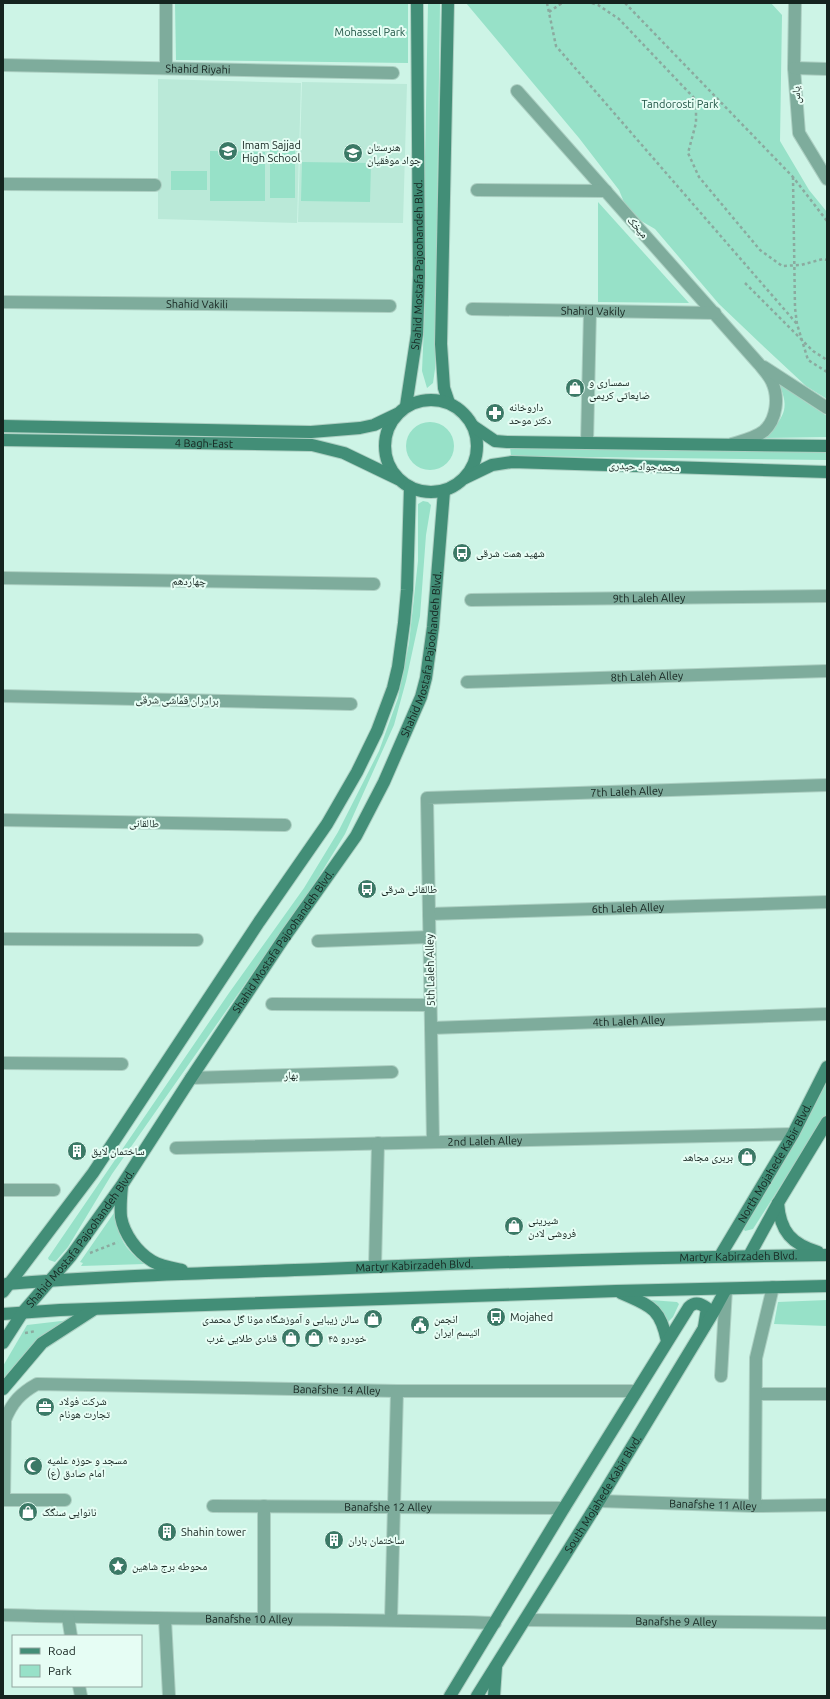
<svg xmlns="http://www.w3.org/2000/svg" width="830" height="1699" viewBox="0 0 830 1699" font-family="Ubuntu,'Noto Naskh Arabic',sans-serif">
  <rect width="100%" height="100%" fill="#cdf4e6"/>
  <!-- built -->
  <g fill="#bae9d8">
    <path d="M158 79 301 83 297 223 158 219Z"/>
    <path d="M302 82 407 84 403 223 298 222Z"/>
  </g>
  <!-- green -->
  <g fill="#97e1c8">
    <path d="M175 3H408V63L176 60Z"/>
    <path d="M428 3H440L435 369 433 383 427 388 422 371 425 303V157Z"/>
    <path d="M466 3H771L782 15 780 141 809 190 827 212V399L806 386 761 344 719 304 655 229 636 218 626 207 619 190 579 138Z"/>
    <rect x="270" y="147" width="25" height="51"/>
    <path d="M210 151 265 152V201H210Z"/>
    <path d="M302 162 371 163 370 202 301 201Z"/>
    <rect x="171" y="171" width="36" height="19"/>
    <path d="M598 202 689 303 598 302Z"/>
    <path d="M776 379 804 401 827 416V437L765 438C786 415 791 407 776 379Z"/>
    <circle cx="430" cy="446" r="24"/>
    <path d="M510 447 827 451V460L511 456Z"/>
    <path d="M423 501 428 502 431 505 426 535 420 616 406 681 394 725 345 834 310 891 112 1174 68 1247 55 1262 49 1260 48 1258 229 993 304 888 338 832 379 751 398 698 409 643 418 561V504Z"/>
    <path d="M827 1082V1113L753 1229 745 1231 743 1228Z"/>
    <path d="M114 1213C120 1239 123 1248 145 1264L81 1266 83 1263 80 1262Z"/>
    <path d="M650 1300 677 1302 679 1304 673 1317 668 1322Z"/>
    <path d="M827 1300V1326L774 1324 778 1302Z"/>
    <path d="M70 1320 3 1384V1366L27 1325Z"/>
  </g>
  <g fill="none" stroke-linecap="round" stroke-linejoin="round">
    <!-- street casing -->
    <g stroke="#accfc2" stroke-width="14">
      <g id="street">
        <path d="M166 3V68"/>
        <path d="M795 3 794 68 799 133 827 179"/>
        <path id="s1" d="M3 65 393 73"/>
        <path d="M794 68 827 69"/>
        <path d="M517 91 759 364C763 369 769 375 772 382 779 397 777 419 764 431 755 438 742 441 732 444"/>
        <path d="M3 184 155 185"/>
        <path d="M477 190 606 191"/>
        <path id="s2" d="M3 302 390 306"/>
        <path id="s3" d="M472 309 715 313"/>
        <path d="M764 367 827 408"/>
        <path d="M587 443 590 311"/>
        <path d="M3 578 374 584"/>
        <path id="s4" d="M471 600 827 596"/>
        <path id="s5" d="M467 682 827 671"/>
        <path d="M3 696 351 704"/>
        <path d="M3 820 285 825"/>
        <path id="s6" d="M429 914 827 902"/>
        <path d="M3 939 197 940"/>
        <path d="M318 941 429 937"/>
        <path d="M272 1004 430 1005"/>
        <path id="s7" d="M431 1028 827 1014"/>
        <path d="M3 1063 122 1064"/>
        <path d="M191 1078 392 1072"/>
        <path id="s8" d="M433 1142 427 798 827 785"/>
        <path id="s9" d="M176 1148 793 1134"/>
        <path d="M3 1190H54"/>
        <path d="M375 1267 378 1143"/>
        <path d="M721 1376 726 1289"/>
        <path d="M756 1394H827"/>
        <path id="s10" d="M65 1500H4L5 1420C12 1402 21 1393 37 1384L397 1391H636"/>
        <path id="s11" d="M599 1501 755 1506 827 1505"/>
        <path id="s12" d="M213 1506 564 1508"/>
        <path d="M264 1506V1619"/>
        <path d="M755 1506 756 1358 773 1287"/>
        <path id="s13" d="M3 1615C167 1620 331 1618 495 1623"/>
        <path d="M68 1617 71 1636"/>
        <path d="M165 1619 169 1696"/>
        <path d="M391 1620 397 1391"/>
        <path id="s14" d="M525 1620 827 1623"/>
        <path d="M79 1686 81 1696"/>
      </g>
    </g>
    <!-- secondary casing -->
    <g stroke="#accfc2" stroke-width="14">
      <g id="secondary">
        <path d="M448 3 441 344 444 388 449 403"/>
        <circle cx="431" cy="446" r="46"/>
        <path id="s15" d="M406 406 417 334 419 275 417 3"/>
        <path d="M3 426 311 432 360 428 374 425 397 414"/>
        <path d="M473 426 495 441 507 442 827 446"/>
        <path id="s16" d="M3 440 312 445 344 453 398 479"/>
        <path d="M465 478 492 465 512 462 827 472"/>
        <path d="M122 1186C121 1196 120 1206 121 1217 124 1234 137 1252 152 1261 160 1266 172 1268 182 1270"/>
        <path d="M778 1203C780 1232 792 1244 818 1252"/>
        <path id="s17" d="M720 1256 793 1134 827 1067"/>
        <path d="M749 1256 778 1203 827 1122"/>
        <path id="s18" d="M6 1284C112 1275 218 1273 324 1269 491 1262 659 1257 827 1255"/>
        <path d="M3 1292 93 1173 259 922 327 824 357 772 377 731 393 688 398 667 404 623 407 590 410 488"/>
        <path d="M621 1293C650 1306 660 1307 667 1341"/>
        <path d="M3 1314 60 1310 616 1291 827 1286"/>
        <path id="s19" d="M3 1343 23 1312 71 1256 122 1185 191 1078 284 938 356 836 384 782 421 697 426 678 433 627 444 491"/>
        <path d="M3 1389 42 1343 93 1310"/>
        <path d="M450 1696 564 1508 689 1307C696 1301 701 1304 707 1308L704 1327"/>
        <path id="s20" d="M477 1696 599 1501 713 1313 726 1289"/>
        <path d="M494 1696 496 1667"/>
      </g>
    </g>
    <!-- path -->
    <g stroke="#8baa9f" stroke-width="2.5" stroke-dasharray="3 3" stroke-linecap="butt">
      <path d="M547 3 556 46 797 324"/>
      <path d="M592 3 598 5 619 19 696 100V123L688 153 699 177 760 250 782 266 801 265 823 259 827 260"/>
      <path d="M625 3 793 177 827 221"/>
      <path d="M549 12 562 3"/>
      <path d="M793 177 795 308 797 324 808 360 827 372"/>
      <path d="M745 283 813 351 827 360"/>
      <path d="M90 1253 118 1242"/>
      <path d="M25 1333 36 1331"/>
    </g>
    <!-- street -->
    <use href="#street" stroke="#7eac9c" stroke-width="12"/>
    <!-- secondary -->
    <use href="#secondary" stroke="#428e77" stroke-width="12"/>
  </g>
  <!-- icons -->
  <defs>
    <g id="school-disc" transform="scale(1)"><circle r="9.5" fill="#3b7966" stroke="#e6fdf4"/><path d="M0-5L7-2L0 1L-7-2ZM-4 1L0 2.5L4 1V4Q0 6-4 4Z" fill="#fff"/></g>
    <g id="shop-disc" transform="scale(1)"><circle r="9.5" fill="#3b7966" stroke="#e6fdf4"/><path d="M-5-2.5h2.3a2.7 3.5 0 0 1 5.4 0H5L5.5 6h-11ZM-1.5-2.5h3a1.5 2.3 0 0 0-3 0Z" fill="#fff"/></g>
    <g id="pharmacy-disc" transform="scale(1)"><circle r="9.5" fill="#3b7966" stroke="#e6fdf4"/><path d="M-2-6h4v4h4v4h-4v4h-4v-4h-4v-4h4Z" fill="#fff"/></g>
    <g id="bus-disc" transform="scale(1)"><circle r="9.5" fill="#3b7966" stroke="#e6fdf4"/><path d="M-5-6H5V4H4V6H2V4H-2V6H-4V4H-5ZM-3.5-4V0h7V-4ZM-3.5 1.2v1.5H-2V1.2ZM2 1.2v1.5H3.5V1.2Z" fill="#fff"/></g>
    <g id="building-disc" transform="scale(1)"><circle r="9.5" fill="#3b7966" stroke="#e6fdf4"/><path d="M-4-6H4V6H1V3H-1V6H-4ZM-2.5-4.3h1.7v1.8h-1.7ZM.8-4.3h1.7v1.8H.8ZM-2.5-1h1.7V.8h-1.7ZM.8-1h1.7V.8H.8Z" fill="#fff"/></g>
    <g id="civic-disc" transform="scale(1)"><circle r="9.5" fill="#3b7966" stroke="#e6fdf4"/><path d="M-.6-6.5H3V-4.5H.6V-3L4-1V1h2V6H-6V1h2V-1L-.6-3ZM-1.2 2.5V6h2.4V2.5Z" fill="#fff"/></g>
    <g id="office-disc" transform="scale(1)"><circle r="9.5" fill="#3b7966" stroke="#e6fdf4"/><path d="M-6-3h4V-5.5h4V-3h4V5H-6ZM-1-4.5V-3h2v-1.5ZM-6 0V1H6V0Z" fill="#fff"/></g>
    <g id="mosque-disc" transform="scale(1)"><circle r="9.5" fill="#3b7966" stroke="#e6fdf4"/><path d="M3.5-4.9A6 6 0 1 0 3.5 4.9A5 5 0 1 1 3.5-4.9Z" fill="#fff"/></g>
    <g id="sight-disc" transform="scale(1)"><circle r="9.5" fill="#3b7966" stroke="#e6fdf4"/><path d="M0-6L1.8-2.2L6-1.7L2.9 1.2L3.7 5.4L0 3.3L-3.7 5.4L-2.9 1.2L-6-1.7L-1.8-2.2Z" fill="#fff"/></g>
  </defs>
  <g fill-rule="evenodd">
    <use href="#school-disc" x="228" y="151"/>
    <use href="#school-disc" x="353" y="153"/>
    <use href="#shop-disc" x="575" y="388"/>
    <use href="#pharmacy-disc" x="495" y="413"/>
    <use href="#bus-disc" x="462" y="553"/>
    <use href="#bus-disc" x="367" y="889"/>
    <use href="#building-disc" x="77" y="1151"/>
    <use href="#shop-disc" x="747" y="1157"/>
    <use href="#shop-disc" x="514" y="1226"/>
    <use href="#bus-disc" x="496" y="1317"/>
    <use href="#shop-disc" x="373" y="1319"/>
    <use href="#civic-disc" x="420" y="1325"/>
    <use href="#shop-disc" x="291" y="1338"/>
    <use href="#shop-disc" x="314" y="1338"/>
    <use href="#office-disc" x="45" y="1407"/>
    <use href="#mosque-disc" x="33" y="1466"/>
    <use href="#shop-disc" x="28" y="1512"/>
    <use href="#building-disc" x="167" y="1532"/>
    <use href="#building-disc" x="334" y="1540"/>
    <use href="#sight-disc" x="118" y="1566"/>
  </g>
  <g text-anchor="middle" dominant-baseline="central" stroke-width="4" stroke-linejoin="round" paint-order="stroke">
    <!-- park labels -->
    <g font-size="11" fill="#1d5142" stroke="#e6fdf4">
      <text x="370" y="32">Mohassel Park</text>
      <text x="680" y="104">Tandorosti Park</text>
    </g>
    <!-- street labels -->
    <g font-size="11" fill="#15241f" stroke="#e6fdf4">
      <text stroke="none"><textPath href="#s1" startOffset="195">Shahid Riyahi</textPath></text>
      <text transform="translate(796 95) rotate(-94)">یاس</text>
      <text transform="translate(638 227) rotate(48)">میخک</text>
      <text stroke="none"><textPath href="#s15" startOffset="142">Shahid Mostafa Pajoohandeh Blvd.</textPath></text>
      <text stroke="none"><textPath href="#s2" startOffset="194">Shahid Vakili</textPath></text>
      <text stroke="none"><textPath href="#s3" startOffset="121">Shahid Vakily</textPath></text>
      <text stroke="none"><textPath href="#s16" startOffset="201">4 Bagh-East</textPath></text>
      <text transform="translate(644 466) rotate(2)">محمدجواد حیدری</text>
      <text transform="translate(189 581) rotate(1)">چهاردهم</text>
      <text stroke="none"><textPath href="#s4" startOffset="178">9th Laleh Alley</textPath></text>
      <text stroke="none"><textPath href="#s19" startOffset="814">Shahid Mostafa Pajoohandeh Blvd.</textPath></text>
      <text stroke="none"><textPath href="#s5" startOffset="180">8th Laleh Alley</textPath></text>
      <text transform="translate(177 700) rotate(1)">برادران قماشی شرقی</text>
      <text stroke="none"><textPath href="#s8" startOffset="544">7th Laleh Alley</textPath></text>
      <text transform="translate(144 823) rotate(1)">طالقانی</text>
      <text stroke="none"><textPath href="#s6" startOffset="199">6th Laleh Alley</textPath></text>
      <text stroke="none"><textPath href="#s19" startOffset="490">Shahid Mostafa Pajoohandeh Blvd.</textPath></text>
      <text transform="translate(430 970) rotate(-91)">5th Laleh Alley</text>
      <text stroke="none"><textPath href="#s7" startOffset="198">4th Laleh Alley</textPath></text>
      <text transform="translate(291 1075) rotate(-2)">بهار</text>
      <text stroke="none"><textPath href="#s9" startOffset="309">2nd Laleh Alley</textPath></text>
      <text stroke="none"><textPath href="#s17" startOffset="108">North Mojahede Kabir Blvd.</textPath></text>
      <text stroke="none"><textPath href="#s19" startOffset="130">Shahid Mostafa Pajoohandeh Blvd.</textPath></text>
      <text stroke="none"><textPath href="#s18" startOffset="733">Martyr Kabirzadeh Blvd.</textPath></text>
      <text stroke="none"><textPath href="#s18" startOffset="409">Martyr Kabirzadeh Blvd.</textPath></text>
      <text stroke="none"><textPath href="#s10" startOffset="490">Banafshe 14 Alley</textPath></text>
      <text stroke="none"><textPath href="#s20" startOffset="238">South Mojahede Kabir Blvd.</textPath></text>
      <text stroke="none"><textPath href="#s11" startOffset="114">Banafshe 11 Alley</textPath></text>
      <text stroke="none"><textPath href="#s12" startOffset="175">Banafshe 12 Alley</textPath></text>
      <text stroke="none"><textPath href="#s13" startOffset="246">Banafshe 10 Alley</textPath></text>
      <text stroke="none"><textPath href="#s14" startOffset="151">Banafshe 9 Alley</textPath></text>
    </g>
    <!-- poi labels -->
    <g font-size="11" fill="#15241f" stroke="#e6fdf4" text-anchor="start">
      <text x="242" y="145">Imam Sajjad<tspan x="242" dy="13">High School</tspan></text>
      <text x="367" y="147">هنرستان<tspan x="367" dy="13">جواد موفقیان</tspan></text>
      <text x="589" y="382">سمساری و<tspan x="589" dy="13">ضایعاتی کریمی</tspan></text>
      <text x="509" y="407">داروخانه<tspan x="509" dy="13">دکتر موحد</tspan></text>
      <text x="476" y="553">شهید همت شرقی</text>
      <text x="381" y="889">طالقانی شرقی</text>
      <text x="91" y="1151">ساختمان لایق</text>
      <text x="733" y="1157" text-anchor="end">بربری مجاهد</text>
      <text x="528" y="1220">شیرینی<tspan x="528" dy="13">فروشی لادن</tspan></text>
      <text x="510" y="1317">Mojahed</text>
      <text x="359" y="1319" text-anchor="end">سالن زیبایی و آموزشگاه مونا گل محمدی</text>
      <text x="434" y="1319">انجمن<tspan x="434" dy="13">اتیسم ایران</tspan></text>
      <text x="277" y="1338" text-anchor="end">قنادی طلایی غرب</text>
      <text x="328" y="1338">خودرو ۴۵</text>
      <text x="59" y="1401">شرکت فولاد<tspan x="59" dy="13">تجارت هونام</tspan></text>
      <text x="47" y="1460">مسجد و حوزه علمیه<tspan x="47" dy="13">امام صادق (ع)</tspan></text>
      <text x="42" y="1512">نانوایی سنگک</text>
      <text x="181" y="1532">Shahin tower</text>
      <text x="348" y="1540">ساختمان باران</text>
      <text x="132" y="1566">محوطه برج شاهین</text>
    </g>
  </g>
  <!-- border -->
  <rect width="830" height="1699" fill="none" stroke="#15241f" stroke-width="8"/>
  <!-- legend -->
  <rect x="12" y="1635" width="130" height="52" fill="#e6fdf4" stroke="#92a69f"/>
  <rect x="20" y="1648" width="20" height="6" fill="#428e77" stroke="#92a69f"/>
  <text x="48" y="1655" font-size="12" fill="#15241f">Road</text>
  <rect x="20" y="1665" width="20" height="12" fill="#97e1c8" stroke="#92a69f"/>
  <text x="48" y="1675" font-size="12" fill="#15241f">Park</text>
</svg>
